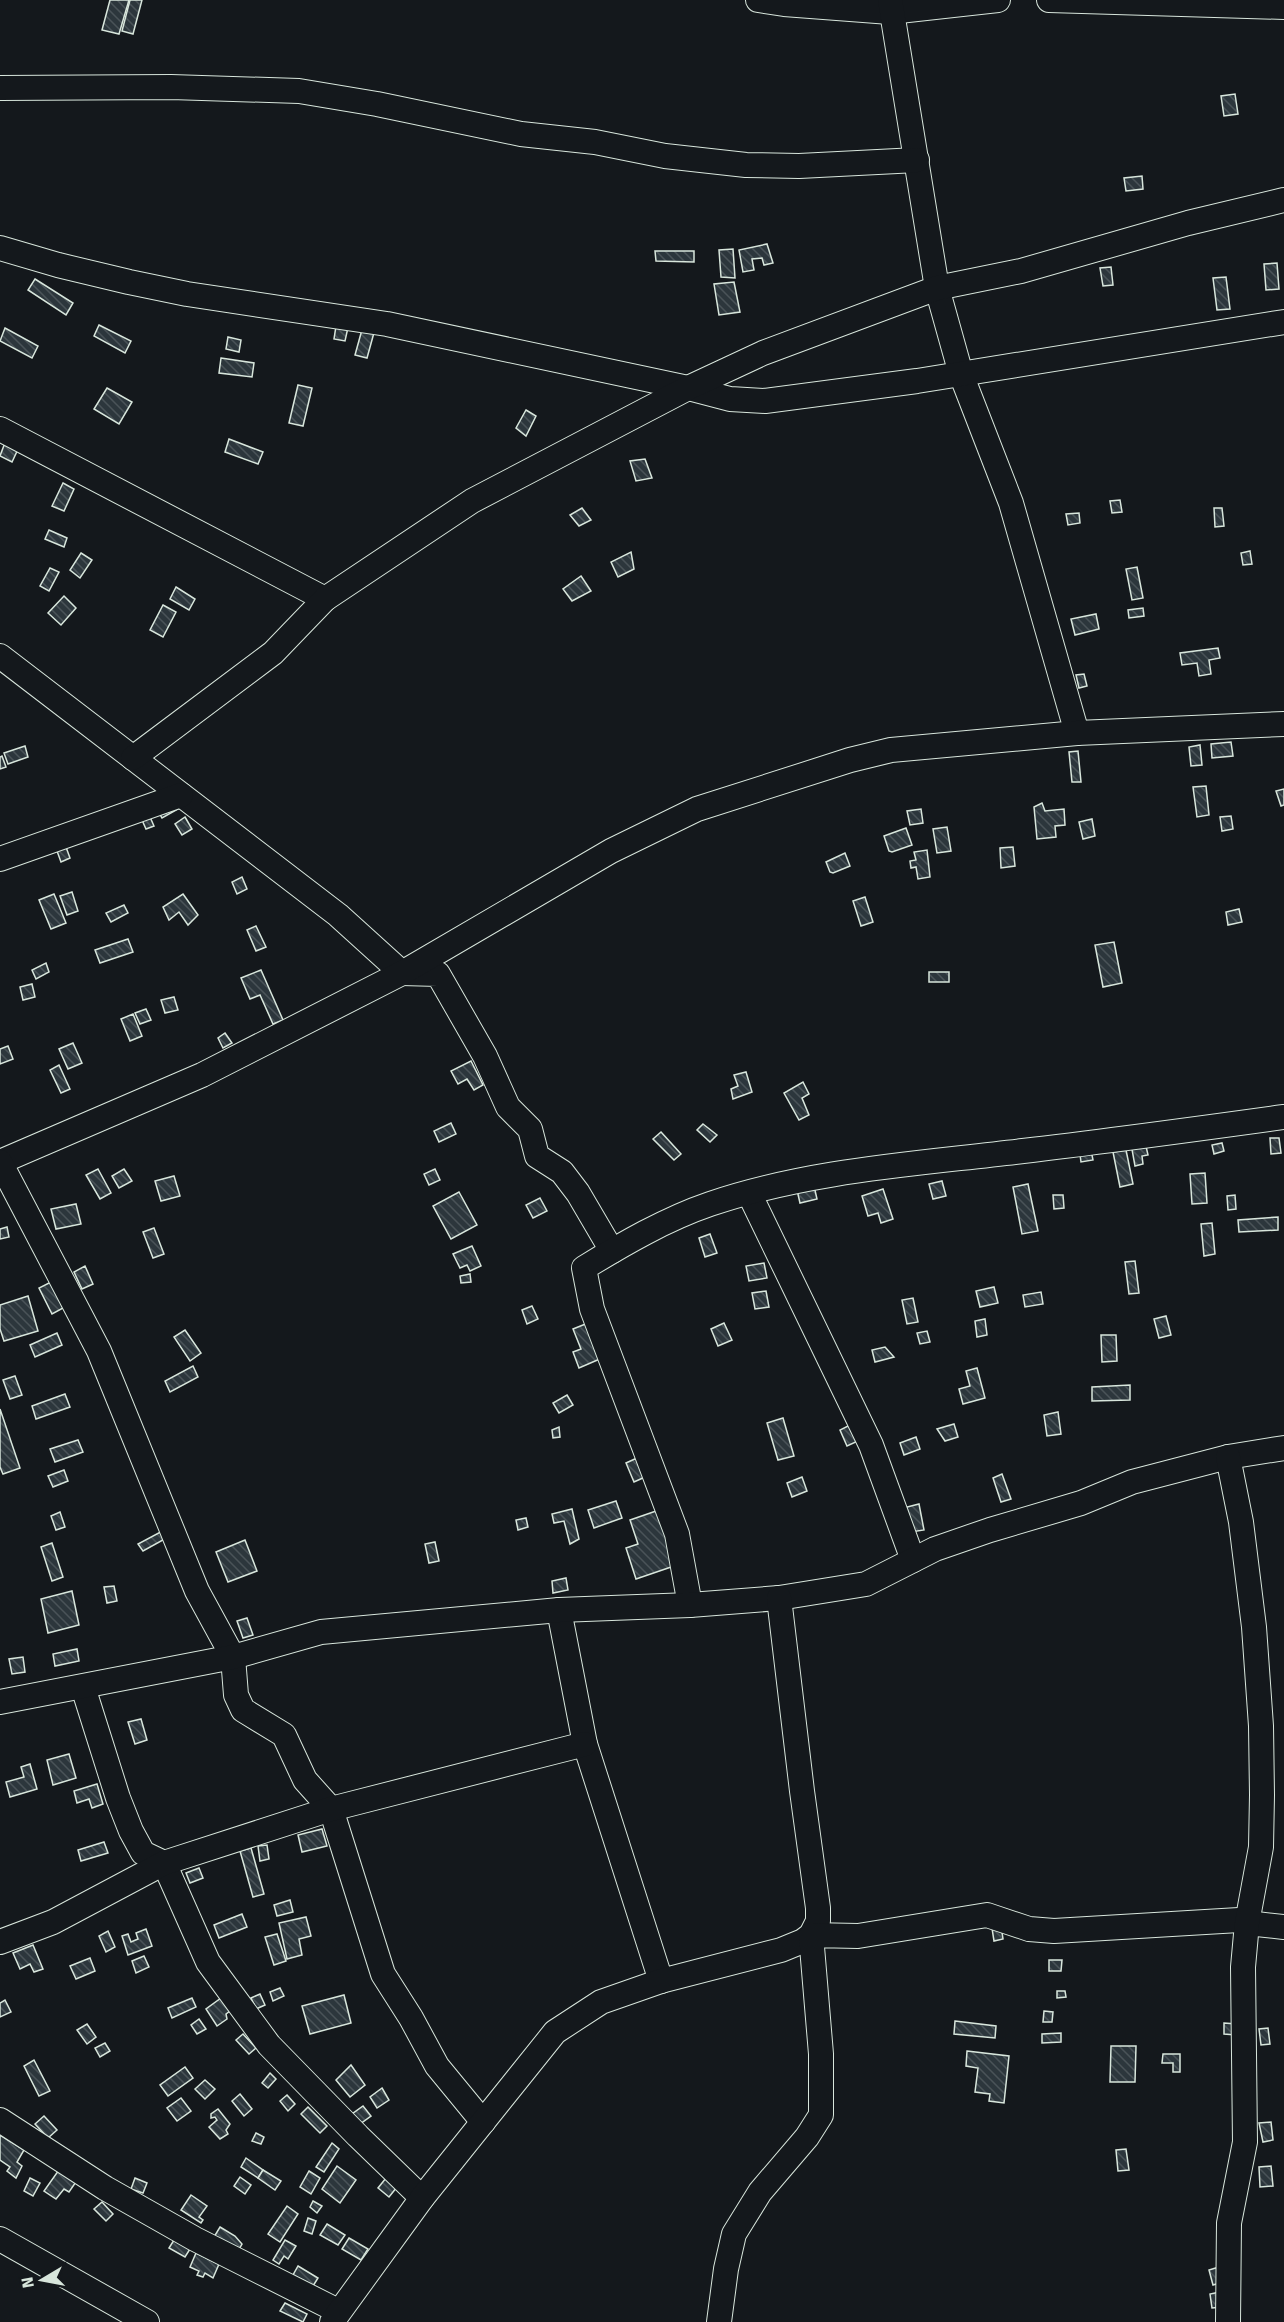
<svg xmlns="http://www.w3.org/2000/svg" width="1284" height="2322" viewBox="0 0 1284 2322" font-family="'Fira Sans',sans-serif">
  <defs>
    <pattern id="building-back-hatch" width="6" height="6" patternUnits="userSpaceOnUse" patternTransform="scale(1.5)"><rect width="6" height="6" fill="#2c363c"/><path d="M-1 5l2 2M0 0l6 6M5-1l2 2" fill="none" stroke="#4a5358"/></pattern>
  </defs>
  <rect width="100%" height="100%" fill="#14181c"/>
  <!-- building -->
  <g fill="url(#building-back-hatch)" stroke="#d8e6dc" stroke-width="1.5">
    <path d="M110 0H129L119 34 102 30Z"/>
    <path d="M130 0H142L133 34 122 31Z"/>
    <path d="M1235 94 1238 114 1224 116 1221 96Z"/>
    <path d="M1142 176 1143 189 1126 191 1124 178Z"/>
    <path d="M767 244 773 263 764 265 762 258 752 259 754 270 743 272 739 250Z"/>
    <path d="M733 249 735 278 721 277 719 250Z"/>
    <path d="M655 251H694V262L656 261Z"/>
    <path d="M1277 263 1279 289 1266 290 1264 264Z"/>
    <path d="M1111 267 1113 285 1103 286 1100 268Z"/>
    <path d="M1226 277 1230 309 1217 310 1213 278Z"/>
    <path d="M35 279 73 303 66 315 28 290Z"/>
    <path d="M734 282 740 312 719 315 714 284Z"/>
    <path d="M337 320 349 323 345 341 334 339Z"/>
    <path d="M99 325 131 341 125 353 94 336Z"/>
    <path d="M363 326 375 329 367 358 355 355Z"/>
    <path d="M5 328 38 346 32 358 0 341Z"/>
    <path d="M228 337 241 340 239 352 226 349Z"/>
    <path d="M221 358 254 363 252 377 219 373Z"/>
    <path d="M298 385 312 388 303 426 289 423Z"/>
    <path d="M107 388 132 402 119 424 94 409Z"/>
    <path d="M526 410 536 416 526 436 516 428Z"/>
    <path d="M229 439 263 452 258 464 225 452Z"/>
    <path d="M6 440 19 447 12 462 0 456Z"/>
    <path d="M645 459 652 478 636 481 630 461Z"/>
    <path d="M63 483 74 489 64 511 52 506Z"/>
    <path d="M1120 500 1122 512 1112 513 1110 501Z"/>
    <path d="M582 508 591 520 579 526 570 515Z"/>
    <path d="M1214 508H1222L1224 526 1215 527Z"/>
    <path d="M1079 513 1080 523 1068 525 1066 514Z"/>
    <path d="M49 530 67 538 64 547 45 539Z"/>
    <path d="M1250 551 1252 564 1243 565 1241 553Z"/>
    <path d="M631 552 634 569 618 577 611 562Z"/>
    <path d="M81 553 92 560 80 578 70 570Z"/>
    <path d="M1137 567 1143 598 1132 600 1126 569Z"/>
    <path d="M50 568 59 572 49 591 40 586Z"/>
    <path d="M581 576 591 591 572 601 563 589Z"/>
    <path d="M176 587 195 599 189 610 170 599Z"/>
    <path d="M64 596 76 608 61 625 48 613Z"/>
    <path d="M163 605 176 612 163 637 150 630Z"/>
    <path d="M1143 608 1144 616 1129 618 1128 610Z"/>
    <path d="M1096 614 1099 629 1075 635 1071 619Z"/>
    <path d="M1218 648 1220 658 1209 660 1211 674 1199 676 1197 663 1182 665 1180 653Z"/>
    <path d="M1084 674 1087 686 1079 688 1076 675Z"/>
    <path d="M1231 742 1233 756 1212 758 1211 744Z"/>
    <path d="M1200 745 1202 765 1191 766 1189 747Z"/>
    <path d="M25 746 28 757 8 764 4 753Z"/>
    <path d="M1078 751 1081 782H1072L1069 752Z"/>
    <path d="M2 756 6 767 0 769V757Z"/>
    <path d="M1206 786 1209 815 1197 817 1193 787Z"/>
    <path d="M1284 789V805L1281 806 1276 791Z"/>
    <path d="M174 801 178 809 162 818 158 811Z"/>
    <path d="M1042 803 1045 811 1064 809 1065 825 1055 826 1056 837 1037 839 1034 807Z"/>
    <path d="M921 809 923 823 910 825 907 811Z"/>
    <path d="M1231 816 1233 829 1222 831 1220 817Z"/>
    <path d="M150 817 154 826 146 829 142 820Z"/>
    <path d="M185 817 192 829 182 835 175 824Z"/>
    <path d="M1092 819 1095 836 1083 839 1079 822Z"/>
    <path d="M947 827 951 851 937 853 933 829Z"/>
    <path d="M906 828 912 845 892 852 889 851 884 836Z"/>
    <path d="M66 847 70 858 61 862 57 851Z"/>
    <path d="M1013 847 1015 866 1001 868 1000 848Z"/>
    <path d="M927 850 930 877 918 879 916 867 911 868 910 861 916 860 914 852Z"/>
    <path d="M845 853 850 866 833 873 830 872 826 862Z"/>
    <path d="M242 877 247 889 237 894 232 882Z"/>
    <path d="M72 892 78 911 67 915 60 896Z"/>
    <path d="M54 894 66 923 51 929 39 900Z"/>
    <path d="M183 894 198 915 188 925 179 912 169 920 163 907Z"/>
    <path d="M865 897 873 922 861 926 853 901Z"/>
    <path d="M124 905 128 913 111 922 106 913Z"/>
    <path d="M1239 909 1242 922 1228 925 1226 912Z"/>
    <path d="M256 926 266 947 256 951 247 930Z"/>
    <path d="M128 939 133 952 100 963 95 950Z"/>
    <path d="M1114 942 1122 983 1103 987 1095 945Z"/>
    <path d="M46 963 49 972 36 979 32 970Z"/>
    <path d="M261 970 283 1020 273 1024 260 995 250 999 241 978Z"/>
    <rect x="929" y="972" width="20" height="10"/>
    <path d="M32 984 35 997 23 1000 20 987Z"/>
    <path d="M174 997 178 1010 165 1013 161 1000Z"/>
    <path d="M146 1009 151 1020 140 1024 135 1013Z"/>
    <path d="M133 1014 142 1036 130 1041 121 1019Z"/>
    <path d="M225 1033 232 1043 223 1048 218 1038Z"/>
    <path d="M73 1043 82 1063 68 1069 59 1049Z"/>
    <path d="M8 1046 13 1059 0 1064V1049Z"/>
    <path d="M471 1061 483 1085 474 1090 467 1079 458 1084 451 1071Z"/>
    <path d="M59 1065 70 1089 61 1093 50 1070Z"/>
    <path d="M746 1072 752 1092 733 1099 731 1089 738 1086 734 1075Z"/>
    <path d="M803 1082 809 1094 802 1098 809 1115 799 1120 784 1093Z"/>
    <path d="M451 1123 456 1134 439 1142 434 1131Z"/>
    <path d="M703 1124 717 1135 710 1142 697 1130Z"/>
    <path d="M661 1132 681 1154 674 1160 653 1139Z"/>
    <path d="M1270 1138H1279L1281 1153 1271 1154Z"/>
    <path d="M1145 1142 1148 1155 1142 1156 1143 1164 1135 1166 1131 1144Z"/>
    <path d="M1222 1143 1224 1151 1214 1154 1212 1145Z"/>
    <path d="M1090 1145 1093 1160 1081 1162 1079 1147Z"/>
    <path d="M1126 1150 1133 1184 1120 1187 1113 1152Z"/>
    <path d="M98 1169 111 1193 100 1199 86 1175Z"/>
    <path d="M124 1169 132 1181 119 1188 112 1176Z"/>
    <path d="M435 1169 440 1180 429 1185 424 1174Z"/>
    <path d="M1205 1173 1207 1203 1192 1204 1190 1174Z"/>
    <path d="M174 1176 180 1196 161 1201 155 1181Z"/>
    <path d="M942 1181 946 1196 933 1199 929 1184Z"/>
    <path d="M1028 1184 1038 1231 1022 1234 1013 1187Z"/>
    <path d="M814 1186 817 1199 800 1203 797 1190Z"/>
    <path d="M883 1189 893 1219 881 1223 878 1213 868 1216 862 1196Z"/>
    <path d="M459 1192 477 1225 451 1239 433 1206Z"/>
    <path d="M1053 1195H1063L1064 1208 1054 1209Z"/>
    <path d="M1235 1195 1236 1209 1228 1210 1227 1196Z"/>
    <path d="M540 1198 547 1211 533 1218 526 1205Z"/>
    <path d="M76 1204 81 1224 56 1229 51 1209Z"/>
    <path d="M1278 1217V1230L1239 1232 1238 1220Z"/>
    <path d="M1212 1223 1215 1254 1204 1256 1201 1224Z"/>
    <path d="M7 1227 9 1237 0 1239V1229Z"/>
    <path d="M154 1228 164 1254 153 1258 143 1232Z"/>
    <path d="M710 1234 717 1253 705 1257 699 1238Z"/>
    <path d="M472 1246 481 1266 470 1271 467 1265 460 1268 453 1254Z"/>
    <path d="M1135 1261 1139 1293 1129 1294 1125 1262Z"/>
    <path d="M764 1263 767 1278 749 1281 746 1266Z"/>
    <path d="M85 1266 93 1284 82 1289 74 1272Z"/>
    <path d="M470 1274 471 1282 461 1283 460 1276Z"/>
    <path d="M51 1282 65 1307 52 1314 39 1288Z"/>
    <path d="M994 1287 998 1303 980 1307 976 1291Z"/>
    <path d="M766 1291 769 1307 755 1309 752 1293Z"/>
    <path d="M1041 1292 1043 1304 1025 1307 1023 1295Z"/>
    <path d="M28 1296 38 1331 4 1341 0 1329V1305Z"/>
    <path d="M913 1298 918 1322 907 1324 902 1300Z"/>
    <path d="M532 1306 538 1319 527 1324 522 1310Z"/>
    <path d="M1166 1316 1171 1335 1159 1338 1154 1319Z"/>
    <path d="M985 1319 987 1335 977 1337 975 1321Z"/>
    <path d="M588 1323 602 1358 579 1368 573 1352 581 1349 573 1329Z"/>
    <path d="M724 1323 732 1340 718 1346 711 1329Z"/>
    <path d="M185 1330 201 1353 190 1361 174 1337Z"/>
    <path d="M927 1331 930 1342 920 1344 917 1333Z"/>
    <path d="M57 1333 62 1345 35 1357 30 1345Z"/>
    <path d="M1101 1335H1116L1117 1361 1102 1362Z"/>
    <path d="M885 1347 894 1357 875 1362 872 1350Z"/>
    <path d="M193 1366 198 1377 170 1392 165 1381Z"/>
    <path d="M977 1368 985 1398 963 1404 959 1389 970 1386 966 1371Z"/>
    <path d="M15 1376 22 1395 10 1399 3 1380Z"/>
    <path d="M1130 1385V1400L1092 1401V1387Z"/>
    <path d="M65 1394 70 1407 36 1419 32 1406Z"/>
    <path d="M567 1395 573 1405 559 1413 553 1403Z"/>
    <path d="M0 1409 20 1468 3 1474 0 1467Z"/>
    <path d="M1058 1412 1061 1434 1047 1436 1044 1415Z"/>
    <path d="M783 1418 794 1456 778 1460 767 1423Z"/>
    <path d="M954 1424 958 1437 945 1441 937 1429Z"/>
    <path d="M850 1425 858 1441 847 1446 840 1430Z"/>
    <path d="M559 1427 560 1437 553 1438 552 1430Z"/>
    <path d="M916 1437 920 1449 904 1455 900 1443Z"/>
    <path d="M78 1440 83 1452 55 1462 50 1449Z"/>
    <path d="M637 1458 645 1477 634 1482 626 1463Z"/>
    <path d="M64 1470 68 1481 53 1487 48 1476Z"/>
    <path d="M1002 1474 1011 1499 1001 1502 993 1478Z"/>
    <path d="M802 1477 807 1491 792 1497 787 1483Z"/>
    <path d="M616 1501 622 1518 594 1528 588 1510Z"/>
    <path d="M919 1504 924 1530 911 1532 907 1507Z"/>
    <path d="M572 1509 579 1539 570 1544 564 1521 554 1523 552 1514Z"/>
    <path d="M659 1510 677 1565 636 1579 626 1548 638 1544 630 1520Z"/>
    <path d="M60 1512 65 1527 56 1530 51 1516Z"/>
    <path d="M526 1518 528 1527 518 1530 516 1520Z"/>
    <path d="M168 1528 172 1535 143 1551 138 1544Z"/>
    <path d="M245 1540 257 1571 228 1582 216 1552Z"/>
    <path d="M435 1542 439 1561 429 1563 425 1544Z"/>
    <path d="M52 1543 63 1577 52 1581 41 1547Z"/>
    <path d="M566 1578 568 1590 553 1593 552 1581Z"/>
    <path d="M114 1586 117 1601 107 1603 104 1587Z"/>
    <path d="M72 1591 79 1625 48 1633 41 1599Z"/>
    <path d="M247 1618 253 1635 243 1638 237 1621Z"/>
    <path d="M77 1649 79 1661 55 1666 53 1654Z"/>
    <path d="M23 1657 25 1672 12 1674 9 1659Z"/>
    <path d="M141 1719 147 1740 135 1744 128 1722Z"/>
    <path d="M69 1754 76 1778 53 1785 47 1760Z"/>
    <path d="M30 1764 37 1789 10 1797 6 1782 24 1777 21 1767Z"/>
    <path d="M97 1784 103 1804 92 1808 89 1799 77 1803 74 1791Z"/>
    <path d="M322 1829 327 1846 302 1852 298 1835Z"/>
    <path d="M104 1842 108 1853 81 1861 78 1850Z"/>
    <path d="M267 1845 269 1859 260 1861 258 1846Z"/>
    <path d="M251 1848 264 1894 253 1897 240 1851Z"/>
    <path d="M199 1868 203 1878 190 1883 186 1873Z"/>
    <path d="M290 1900 293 1912 277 1916 274 1905Z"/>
    <path d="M242 1914 247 1927 219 1938 214 1925Z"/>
    <path d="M306 1917 311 1936 299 1939 302 1955 287 1959 279 1923Z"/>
    <path d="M1001 1926 1003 1939 994 1941 992 1928Z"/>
    <path d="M146 1929 152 1946 128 1955 122 1936 128 1934 131 1942 138 1939 136 1933Z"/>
    <path d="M108 1931 115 1947 106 1952 99 1936Z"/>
    <path d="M277 1934 286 1961 274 1965 265 1937Z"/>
    <path d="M33 1945 43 1969 34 1972 30 1964 20 1969 13 1953Z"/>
    <path d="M144 1956 149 1967 136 1973 132 1961Z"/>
    <path d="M90 1958 95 1971 76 1979 70 1966Z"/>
    <path d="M1049 1960H1062L1061 1971H1049Z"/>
    <path d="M280 1988 284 1996 273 2001 270 1992Z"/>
    <path d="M1057 1991H1065L1066 1997 1057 1998Z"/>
    <path d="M260 1994 265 2005 256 2009 251 1998Z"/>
    <path d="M344 1995 351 2023 310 2034 302 2006Z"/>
    <path d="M192 1998 196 2007 172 2018 168 2008Z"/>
    <path d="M221 1998 230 2011 226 2014 227 2019 217 2026 206 2009Z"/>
    <path d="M5 2000 11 2012 0 2017V2003Z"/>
    <path d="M1044 2011 1053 2012 1052 2022H1043Z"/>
    <path d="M199 2019 206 2029 197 2034 191 2025Z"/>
    <path d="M955 2021 996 2026 995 2038 954 2034Z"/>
    <path d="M1224 2023 1236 2024V2035L1224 2034Z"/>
    <path d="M87 2024 96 2037 87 2044 77 2030Z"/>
    <path d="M1268 2028 1270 2044 1261 2045 1259 2029Z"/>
    <path d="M1061 2033V2042L1042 2043V2034Z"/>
    <path d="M243 2034 256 2048 249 2054 236 2040Z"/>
    <path d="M105 2043 110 2051 100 2057 95 2048Z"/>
    <path d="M1111 2046H1136L1135 2082H1110Z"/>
    <path d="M967 2051 1009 2056 1004 2103 989 2101 990 2094 975 2092 978 2068 966 2066Z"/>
    <path d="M1163 2054H1180V2072H1173V2063H1162Z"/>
    <path d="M34 2060 50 2091 39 2096 24 2066Z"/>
    <path d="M351 2065 365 2085 350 2097 336 2080Z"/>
    <path d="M185 2067 193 2078 168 2096 160 2085Z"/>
    <path d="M270 2073 276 2079 268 2088 262 2083Z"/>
    <path d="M205 2080 215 2089 205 2099 195 2089Z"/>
    <path d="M382 2088 389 2100 377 2108 370 2097Z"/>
    <path d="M240 2094 252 2109 244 2116 232 2101Z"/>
    <path d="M287 2095 295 2104 288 2111 280 2101Z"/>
    <path d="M181 2098 191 2111 177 2121 167 2108Z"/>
    <path d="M363 2106 371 2116 360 2124 352 2114Z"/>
    <path d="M308 2107 327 2126 320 2133 301 2114Z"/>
    <path d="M218 2109 230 2124 226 2130 228 2134 220 2139 209 2127 217 2120 215 2117 211 2118V2114Z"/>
    <path d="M44 2116 57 2130 48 2138 35 2124Z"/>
    <path d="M1271 2122 1273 2140 1263 2142 1259 2123Z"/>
    <path d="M256 2133 264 2137 261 2144 252 2141Z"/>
    <path d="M0 2135 24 2150 17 2162 22 2166 16 2178 7 2171 10 2167 0 2160Z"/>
    <path d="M332 2143 339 2149 324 2172 316 2167Z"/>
    <path d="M1126 2149 1129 2170 1118 2171 1116 2150Z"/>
    <path d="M246 2158 263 2170 258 2178 241 2167Z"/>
    <path d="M337 2166 356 2180 340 2203 322 2189Z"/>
    <path d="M1271 2166 1273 2186 1260 2187 1259 2167Z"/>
    <path d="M61 2167 78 2179 69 2192 64 2189 56 2199 44 2191Z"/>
    <path d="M263 2170 281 2181 275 2190 258 2178Z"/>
    <path d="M309 2171 320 2178 311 2194 300 2187Z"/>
    <path d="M240 2177 251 2185 245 2194 234 2186Z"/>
    <path d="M30 2178 40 2183 33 2196 24 2191Z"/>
    <path d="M135 2178 147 2183 143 2193 131 2189Z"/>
    <path d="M386 2178 397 2187 389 2197 378 2188Z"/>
    <path d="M191 2195 207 2206 199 2217 203 2220 201 2223 181 2210Z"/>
    <path d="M313 2201 322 2206 317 2213 310 2207Z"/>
    <path d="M102 2202 113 2214 106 2221 94 2209Z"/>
    <path d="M287 2206 298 2214 280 2242 268 2234Z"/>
    <path d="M308 2218 316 2221 312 2234 304 2231Z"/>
    <path d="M327 2224 345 2235 338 2245 320 2235Z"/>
    <path d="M220 2227 235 2236 242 2244 238 2251 214 2237Z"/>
    <path d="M349 2238 368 2249 361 2260 342 2249Z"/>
    <path d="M174 2240 190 2249 185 2257 169 2248Z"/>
    <path d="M285 2240 296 2246 288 2259 284 2256 279 2264 273 2260Z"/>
    <path d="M196 2253 219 2264 213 2278 205 2273 203 2277 197 2275 199 2271 190 2267Z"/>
    <path d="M298 2266 318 2278 313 2286 293 2275Z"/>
    <path d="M1219 2267 1223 2282 1213 2285 1209 2270Z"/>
    <path d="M1220 2292 1222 2307 1212 2308 1210 2294Z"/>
    <path d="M285 2303 307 2314 303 2322 280 2311Z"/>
  </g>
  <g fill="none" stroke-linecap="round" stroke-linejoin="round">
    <!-- minor casing -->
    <g stroke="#d8e6dc" stroke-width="26">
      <g id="minor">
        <path d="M758 0 784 4 890 12 998 0"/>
        <path d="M890 0 937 288 961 374 1011 503 1077 733"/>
        <path d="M1049 0 1284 7"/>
        <path d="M0 88 171 87 299 91 377 104 521 134 595 142 665 156 746 165 799 166 917 160"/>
        <path d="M0 248 58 265 129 282 187 294 387 324 688 388 730 399 765 401 917 381 1284 322"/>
        <path d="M0 429 325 599"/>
        <path d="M0 656 338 915 402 973 438 974 485 1056 508 1107 530 1129 537 1156 562 1172 578 1193 612 1251"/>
        <path d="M133 758 273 653 325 599 472 501 688 388 763 353 937 288 1021 271 1188 223 1284 200"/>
        <path d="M0 859 181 795"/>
        <path d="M0 1162 202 1075 402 973 611 851 697 809 850 760 891 750 1077 733 1284 724"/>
        <path d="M0 1162 99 1351 197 1591 233 1657 236 1695 243 1710 284 1735 305 1780 331 1809 383 1974 411 2018 437 2066 483 2122"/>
        <path d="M749 1193 871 1445 913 1560"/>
        <path d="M690 1605 677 1534 592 1309 584 1268C623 1244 666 1219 710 1204 810 1170 917 1164 1023 1151 1110 1141 1197 1129 1284 1117"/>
        <path d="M559 1610 585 1744 661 1981"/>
        <path d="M83 1687 118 1798 131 1831 143 1853 164 1863 208 1962 269 2045 358 2136 422 2198"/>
        <path d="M0 1702 233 1657 321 1632 559 1610 690 1605 779 1598 866 1584 935 1549 990 1530 1081 1503 1132 1482 1228 1457 1284 1448"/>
        <path d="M0 1942 53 1922 164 1863 331 1809 585 1744"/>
        <path d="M0 2120 105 2188 195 2239 338 2311"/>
        <path d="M0 2239 147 2322"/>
        <path d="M332 2322 422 2198 555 2032 601 2002 661 1981 781 1950 803 1941 811 1935 818 1921V1908L802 1791 779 1598"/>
        <path d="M719 2322 726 2269 734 2234 760 2192 807 2137 821 2115V2054L811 1935 858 1936 987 1915 1029 1929 1054 1931 1239 1920 1247 1923 1284 1927"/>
        <path d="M1228 2322 1229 2223 1245 2142 1243 1967 1247 1923 1261 1847 1262 1795 1261 1726 1254 1627 1241 1522 1228 1457"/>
      </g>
    </g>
    <!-- minor -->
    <use href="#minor" stroke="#14181c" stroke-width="24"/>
  </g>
  <!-- north arrow -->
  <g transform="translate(42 2280) rotate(260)" stroke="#14181c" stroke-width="4.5" paint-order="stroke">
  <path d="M0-4.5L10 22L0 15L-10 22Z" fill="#d8e6dc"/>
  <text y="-9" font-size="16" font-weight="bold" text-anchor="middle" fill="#d8e6dc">N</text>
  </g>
</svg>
